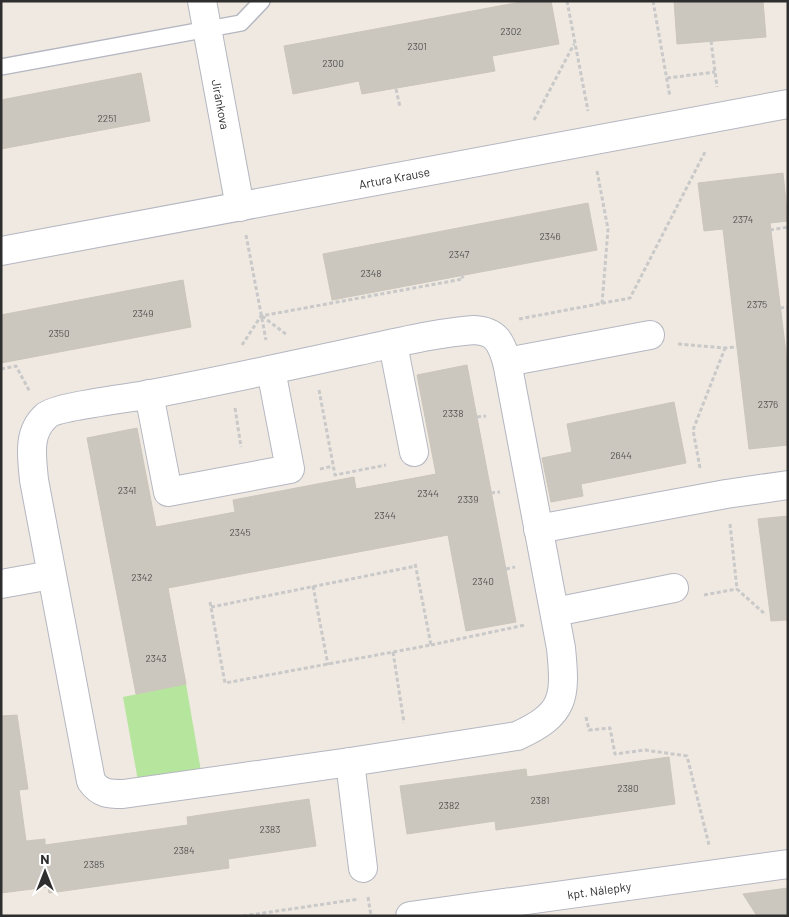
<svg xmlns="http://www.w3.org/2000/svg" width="789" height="917" viewBox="0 0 789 917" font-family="Barlow,sans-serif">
  <rect width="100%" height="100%" fill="#efe9e1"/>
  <!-- green -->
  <path fill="#b6e59e" d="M186 684 201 771 138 781 123 697Z"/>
  <!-- building -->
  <g fill="#cbc7bf" stroke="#cbc5ba">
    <path d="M526 1H551L559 44 492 56 495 71 362 94 359 81 293 94 284 46Z"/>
    <path d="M674 1H763L766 37 677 44Z"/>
    <path d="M141 73 150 121 1 149V100Z"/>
    <path d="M783 173 788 221 770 223 788 369V445L749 449 723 229 704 231 698 183Z"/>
    <path d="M588 203 597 250 332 300 323 254Z"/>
    <path d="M183 280 191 327 1 363V315Z"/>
    <path d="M467 365 516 622 466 631 448 535 168 588 186 684 136 694 87 438 137 428 156 527 235 512 233 500 354 477 356 489 436 474 417 375Z"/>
    <path d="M674 402 686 463 581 484 583 496 551 502 542 458 572 452 567 424Z"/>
    <path d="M788 516V620L771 621 758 519Z"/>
    <path d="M17 715 28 789 19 790 26 841 45 839V845L188 825 187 817 309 799 316 846 228 859 229 868 49 893 48 887 1 893V716Z"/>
    <path d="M669 757 675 804 496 830 495 821 407 834 400 786 526 769 527 777Z"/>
    <path d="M788 888V916H757L743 894Z"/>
  </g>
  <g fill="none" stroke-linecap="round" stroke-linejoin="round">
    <!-- service casing -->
    <g stroke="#b4b7c1" stroke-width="18">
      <path id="service" d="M1 67 241 23 262 1"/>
    </g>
    <!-- minor casing -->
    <g stroke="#b4b7c1" stroke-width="30">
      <g id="minor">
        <path id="s1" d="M202 1 240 207"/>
        <path id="s2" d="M1 251 788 104"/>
        <path d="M474 330C496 331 501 342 507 362L561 648C566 698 565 714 517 736L350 762 123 794C109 794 100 794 91 781L34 480C32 457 27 433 46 416 55 407 129 398 146 395 216 382 288 366 358 351 396 343 435 333 474 330Z"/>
        <path d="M393 344 414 452"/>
        <path d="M507 362 650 335"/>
        <path d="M149 394 168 492 290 469 271 370"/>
        <path d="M538 529 726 494 788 485"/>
        <path d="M1 584 51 575"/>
        <path d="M555 612 674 588"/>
        <path d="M350 762 363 868"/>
        <path id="s3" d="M410 916 788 864"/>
      </g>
    </g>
    <!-- path -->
    <g stroke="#c9c9c9" stroke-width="3" stroke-dasharray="4 2.5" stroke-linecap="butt">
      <path d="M567 1 588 111"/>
      <path d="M653 1 670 97"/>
      <path d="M711 41 717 87"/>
      <path d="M667 78 715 72"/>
      <path d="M396 89 400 107"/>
      <path d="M534 120 574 44"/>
      <path d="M597 171 608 229 602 304"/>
      <path d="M770 230 788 227"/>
      <path d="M246 235 266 340"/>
      <path d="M780 308 788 307"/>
      <path d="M262 316 287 335"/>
      <path d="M519 319 630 298 706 150"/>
      <path d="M678 344 725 348 735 347"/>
      <path d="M242 345 261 316 463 279 462 276"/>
      <path d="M1 369 16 366 30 392"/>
      <path d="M319 390 335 475 386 465"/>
      <path d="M235 408 241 447"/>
      <path d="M477 417 486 416"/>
      <path d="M700 468 693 430 725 348"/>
      <path d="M320 469 333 466"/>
      <path d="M491 493 500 492"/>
      <path d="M730 524 737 589 766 615"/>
      <path d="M506 569 515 567"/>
      <path d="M313 586 328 665"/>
      <path d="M704 595 737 589"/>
      <path d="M210 602 225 683 431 645 415 563"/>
      <path d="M211 607 416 566"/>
      <path d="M431 645 525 625"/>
      <path d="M393 652 404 723"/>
      <path d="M586 717 589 730 610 728 615 754 645 750 687 756 709 845"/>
      <path d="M368 897 371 916"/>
      <path d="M243 916 359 899"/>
    </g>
    <!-- service -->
    <use href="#service" stroke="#fff" stroke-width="15"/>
    <!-- minor -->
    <use href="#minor" stroke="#fff" stroke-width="28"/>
  </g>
  <g text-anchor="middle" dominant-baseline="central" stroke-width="4" stroke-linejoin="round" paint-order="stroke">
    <!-- number labels -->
    <g font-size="10" fill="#555452">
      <text x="511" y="31">2302</text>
      <text x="417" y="46">2301</text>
      <text x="333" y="63">2300</text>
      <text x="107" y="118">2251</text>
      <text x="743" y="219">2374</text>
      <text x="550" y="236">2346</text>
      <text x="459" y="254">2347</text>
      <text x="371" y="273">2348</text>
      <text x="757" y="304">2375</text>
      <text x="143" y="313">2349</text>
      <text x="59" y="333">2350</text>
      <text x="768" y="404">2376</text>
      <text x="453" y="413">2338</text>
      <text x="621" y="455">2644</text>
      <text x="127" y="490">2341</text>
      <text x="428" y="493">2344</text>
      <text x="468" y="499">2339</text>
      <text x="385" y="515">2344</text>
      <text x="240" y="532">2345</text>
      <text x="142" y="577">2342</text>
      <text x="483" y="581">2340</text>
      <text x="156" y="658">2343</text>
      <text x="628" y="788">2380</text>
      <text x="540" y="800">2381</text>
      <text x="449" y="805">2382</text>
      <text x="270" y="829">2383</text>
      <text x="184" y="850">2384</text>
      <text x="94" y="864">2385</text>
    </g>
    <!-- street labels -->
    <g font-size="12" fill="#2e2e2e" stroke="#fff">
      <text stroke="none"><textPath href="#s1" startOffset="105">Jiránkova</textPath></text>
      <text stroke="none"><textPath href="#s2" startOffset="400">Artura Krause</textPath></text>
      <text stroke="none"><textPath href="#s3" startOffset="191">kpt. Nálepky</textPath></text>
    </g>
  </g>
  <!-- border -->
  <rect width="789" height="917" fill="none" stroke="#2e2e2e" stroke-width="5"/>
  <!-- north arrow -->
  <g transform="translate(45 872)" stroke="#ffffff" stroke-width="4" paint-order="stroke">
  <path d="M0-4L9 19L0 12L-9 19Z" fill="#2e2e2e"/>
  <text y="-8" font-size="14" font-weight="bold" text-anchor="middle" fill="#2e2e2e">N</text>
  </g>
</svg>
